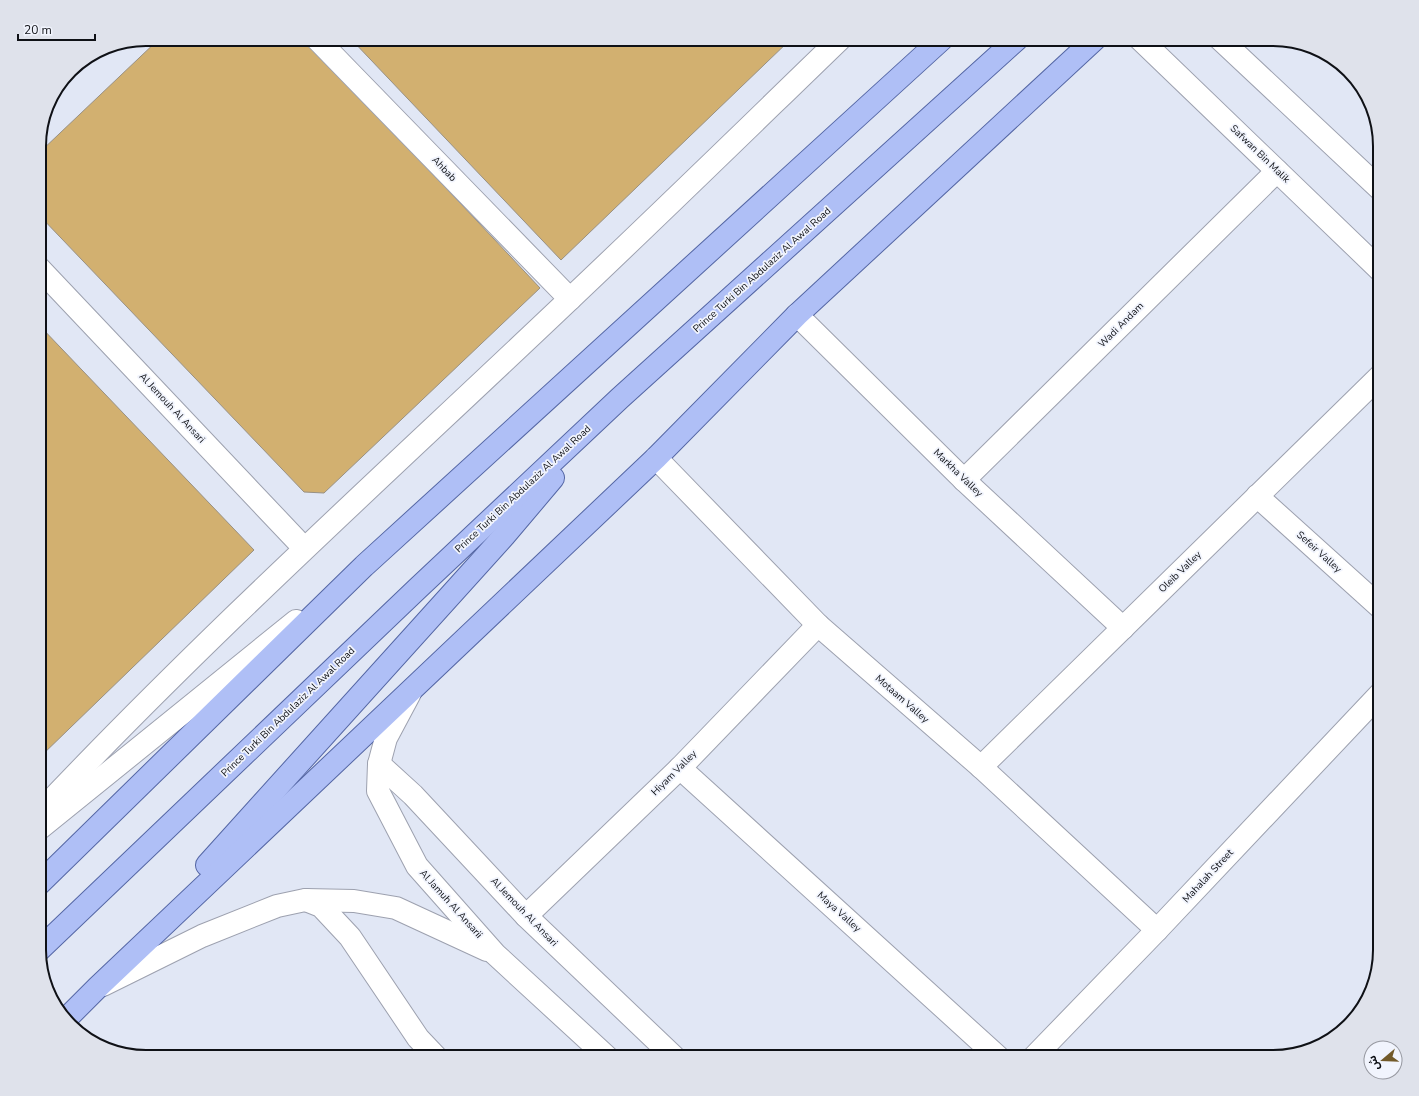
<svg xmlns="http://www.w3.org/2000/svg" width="1419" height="1096" viewBox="0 0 1419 1096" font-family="'Nunito Sans','Noto Sans Arabic',sans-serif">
  <rect width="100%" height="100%" fill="#e1e7f5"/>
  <!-- building -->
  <g fill="#d2b070" stroke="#989083">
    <path d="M159 39H306L540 288 324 493 304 492 39 215V153Z"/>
    <path d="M351 39H791L561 260Z"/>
    <path d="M39 325 254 550 39 758Z"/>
  </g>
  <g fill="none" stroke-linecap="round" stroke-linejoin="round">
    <!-- minor casing -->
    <g stroke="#9da1af" stroke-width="24">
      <g id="minor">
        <path d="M317 39 570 299"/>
        <path d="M1140 39 1380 270"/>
        <path d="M1220 39 1380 189"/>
        <path d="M39 268 304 548"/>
        <path d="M797 315 964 480 1123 628"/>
        <path d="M656 458 818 625 981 767 1157 930"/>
        <path d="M964 480 1277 171"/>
        <path d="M1257 496 1380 607"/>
        <path d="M410 693 386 738 379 764 378 791 417 866 495 954 607 1057"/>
        <path d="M379 764 413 795 526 916 674 1057"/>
        <path d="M981 767 1380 376"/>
        <path d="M680 768 998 1057"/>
        <path d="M39 813C208 634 391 469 570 299 661 213 750 126 840 39"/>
        <path d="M39 829 296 621"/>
        <path d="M306 900 321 906 350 937 418 1038 436 1057"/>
        <path d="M526 916 680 768 818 625"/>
        <path d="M103 985 202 936 277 906 305 900 354 901 396 908 487 950"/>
        <path d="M1034 1057 1157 930 1380 694"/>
      </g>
    </g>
    <!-- major casing -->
    <g stroke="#5466a4" stroke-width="24">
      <g id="major">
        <path d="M207 865 504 536 553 478"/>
        <path d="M39 884 364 566 942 39"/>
        <path d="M39 950 417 589 620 398 1017 39"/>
        <path d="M67 1018 97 988 656 458 797 315 1095 39"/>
      </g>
    </g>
    <!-- minor -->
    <use href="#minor" stroke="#fff" stroke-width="22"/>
    <!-- major -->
    <use href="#major" stroke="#afbff6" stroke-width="22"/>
  </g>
  <g text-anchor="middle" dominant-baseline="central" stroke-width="3.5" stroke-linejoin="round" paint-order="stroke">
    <!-- street labels -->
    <g font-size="10" fill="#0f1116" stroke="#f1f4fd">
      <text transform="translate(1260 154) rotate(44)">Safwan Bin Malik</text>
      <text transform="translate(444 169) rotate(46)">Ahbab</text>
      <text transform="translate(762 270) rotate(-42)">Prince Turki Bin Abdulaziz Al Awal Road</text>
      <text transform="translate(1121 325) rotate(-45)">Wadi Andam</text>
      <text transform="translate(172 408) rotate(47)">Al Jemouh Al Ansari</text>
      <text transform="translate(958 473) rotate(44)">Markha Valley</text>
      <text transform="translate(523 489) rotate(-43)">Prince Turki Bin Abdulaziz Al Awal Road</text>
      <text transform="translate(1319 552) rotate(42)">Sefeir Valley</text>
      <text transform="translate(1180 572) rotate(-44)">Oleib Valley</text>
      <text transform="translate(902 699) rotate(41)">Motaam Valley</text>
      <text transform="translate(288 712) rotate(-44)">Prince Turki Bin Abdulaziz Al Awal Road</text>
      <text transform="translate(674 773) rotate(-45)">Hiyam Valley</text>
      <text transform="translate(1208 876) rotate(-47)">Mahalah Street</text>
      <text transform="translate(451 904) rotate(48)">Al Jamuh Al Ansarii</text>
      <text transform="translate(524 912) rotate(46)">Al Jemouh Al Ansari</text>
      <text transform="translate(839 912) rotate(42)">Maya Valley</text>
    </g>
  </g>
  <!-- crop -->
  <path d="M0 0H1419V1096H0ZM146 46H1273A100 100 0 0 1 1373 146V950A100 100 0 0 1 1273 1050H146A100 100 0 0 1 46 950V146A100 100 0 0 1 146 46Z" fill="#dfe2eb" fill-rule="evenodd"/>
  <path fill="none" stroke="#0f1116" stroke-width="2" d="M146 46H1273A100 100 0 0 1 1373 146V950A100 100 0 0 1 1273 1050H146A100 100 0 0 1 46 950V146A100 100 0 0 1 146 46Z"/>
  <!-- north arrow -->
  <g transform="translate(1383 1060) rotate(251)"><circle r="19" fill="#f1f4fd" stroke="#9799a1"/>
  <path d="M0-3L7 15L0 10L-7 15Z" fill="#725a2a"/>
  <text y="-6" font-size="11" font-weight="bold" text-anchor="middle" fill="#0f1116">ش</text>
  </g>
  <!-- scale -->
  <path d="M18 34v6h77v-6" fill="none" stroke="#0f1116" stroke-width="2"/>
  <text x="24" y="34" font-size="12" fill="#0f1116" stroke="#f1f4fd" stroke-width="3" paint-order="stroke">20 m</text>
</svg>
